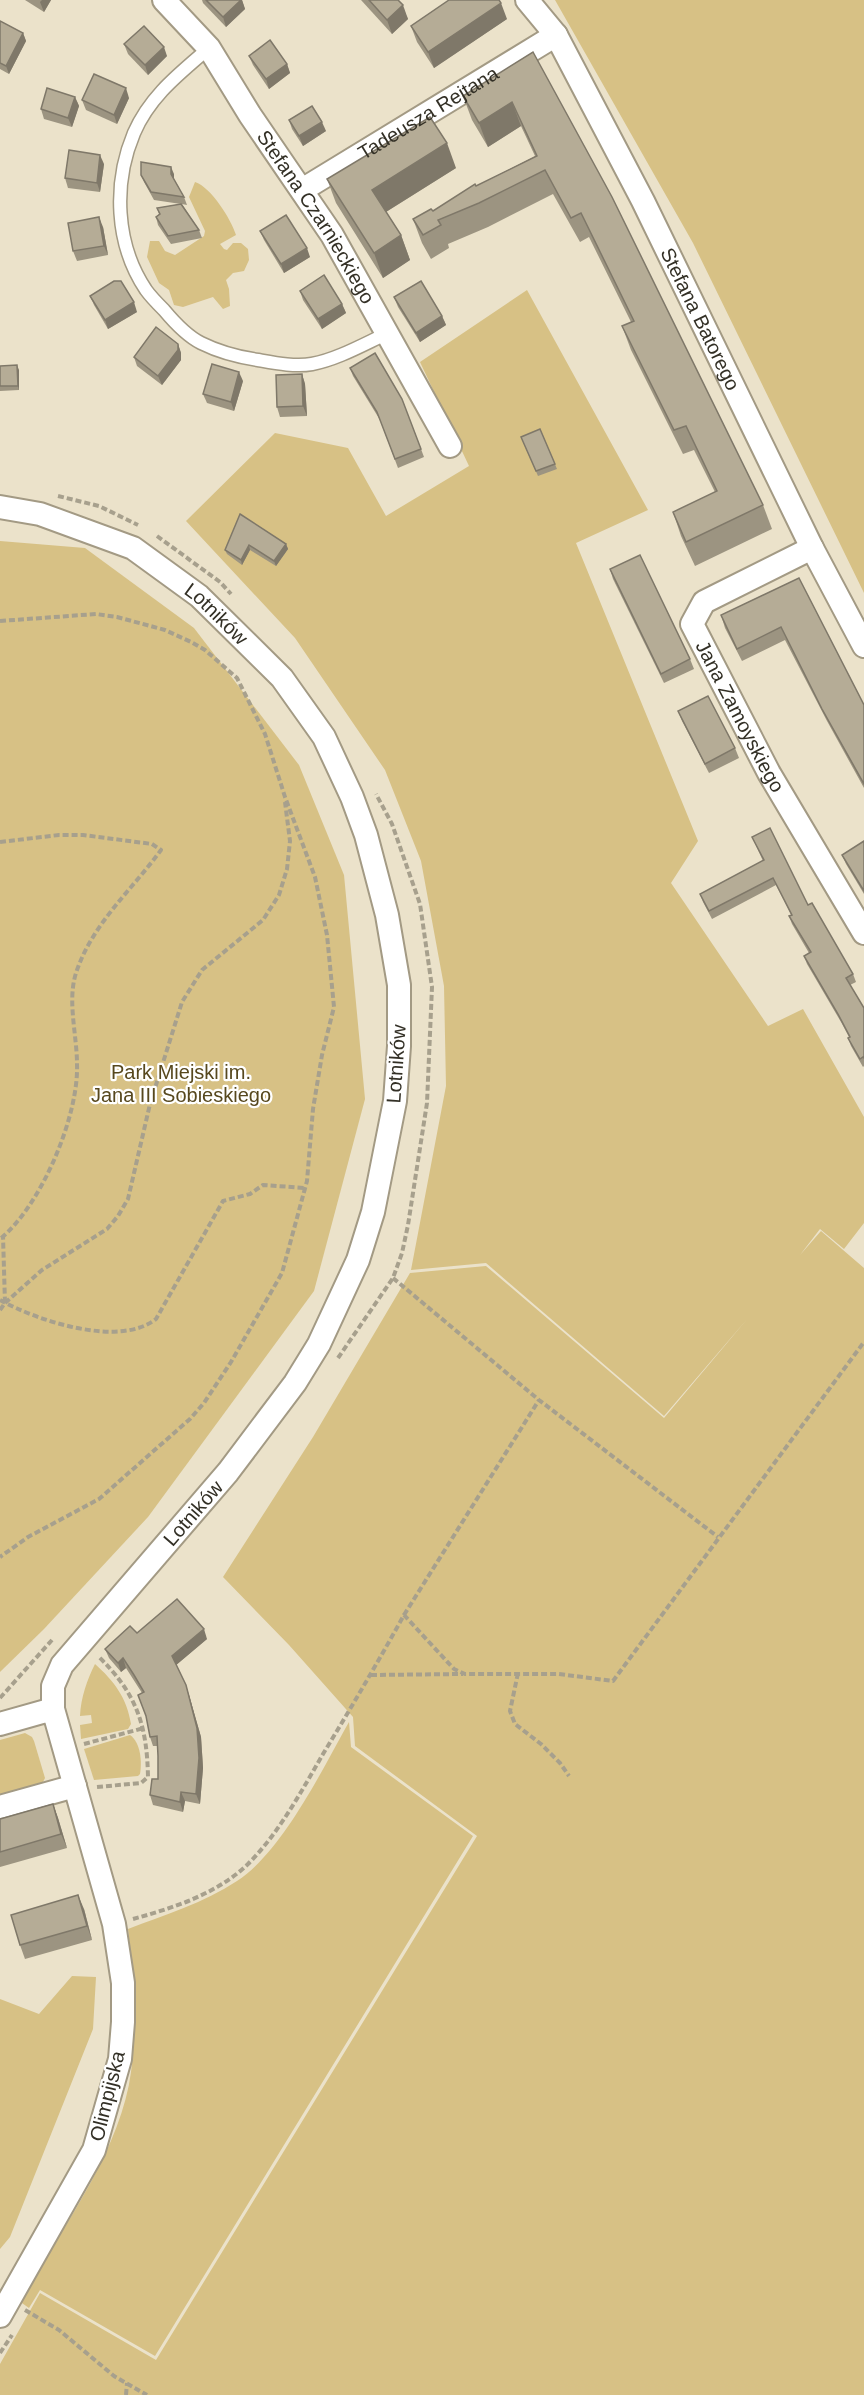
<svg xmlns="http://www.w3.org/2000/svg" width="864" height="2395" viewBox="0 0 864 2395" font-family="Arial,sans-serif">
  <rect width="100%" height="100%" fill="#ebe2ca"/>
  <!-- green -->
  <g fill="#d7c185">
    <path d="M555 0H864V593L693 243Z"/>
    <path d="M195 182C211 187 231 219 236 235L220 244 224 249 227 250 233 243H241L248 249 249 260 244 271 233 273 226 280 229 289 230 306 223 309 213 297 183 307 174 305 169 290 159 283 147 257 150 241H159L165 251 175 255 204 236 205 231 189 197Z"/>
    <path d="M527 290 648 510 576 543 698 841 671 883 768 1026 803 1009 864 1117V1223L844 1249 820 1229 800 1255 821 1231 864 1268V2395H0V2364L40 2293 156 2360 477 1836 355 1746 353 1717 289 1645 223 1577 313 1437 410 1273 486 1266 664 1418 748 1318 664 1416 486 1263 411 1270 446 1086 444 986 421 861 385 770 295 638 186 521 275 433 348 448 386 516 469 466 420 362Z"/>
    <path d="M0 541 85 548 194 628 299 765 344 875 365 1099 314 1291 148 1517 44 1629 0 1672Z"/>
    <path d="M95 1664C114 1681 127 1698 131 1724L128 1729 81 1739 80 1725 92 1723 91 1715 80 1716C81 1697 87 1680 95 1664Z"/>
    <path d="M349 1722 351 1747 473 1836 155 2356 40 2290 29 2308 19 2301C59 2234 121 2150 131 2072 137 2025 133 1976 128 1929 164 1915 204 1903 237 1881 282 1852 322 1770 349 1722Z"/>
    <path d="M25 1733 32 1737 34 1741 45 1778 41 1786 0 1797V1740Z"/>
    <path d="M130 1735C141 1743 142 1762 140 1774L138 1776 94 1780 84 1749Z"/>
    <path d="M72 1976 96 1977 93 2029 10 2237 0 2249V1999L39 2014Z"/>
  </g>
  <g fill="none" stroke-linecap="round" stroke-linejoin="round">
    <!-- service casing -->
    <g stroke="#a39a84" stroke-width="15">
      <path id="service" d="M209 48C179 74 150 96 134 133 113 183 115 244 146 290 151 297 158 304 164 310 174 322 187 336 201 343 219 352 238 357 258 360 275 363 295 367 312 364 338 359 364 344 388 333"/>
    </g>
    <!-- minor casing -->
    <g stroke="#a39a84" stroke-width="26">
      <g id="minor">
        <path id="s1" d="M164 0 209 48 250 115 332 235 450 446"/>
        <path id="s2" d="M527 0 556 35 643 201 812 548 864 646"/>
        <path id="s3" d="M302 190 556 35"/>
        <path id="s4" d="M0 507 40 514 133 548 199 596 282 678 324 737 352 797 366 835 387 915 399 985V1046L395 1101 373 1212 358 1260 319 1344 295 1383 228 1472 62 1665 53 1686V1709"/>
        <path id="s5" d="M812 548 704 602 692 624 769 773 864 933"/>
        <path d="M0 1724 53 1709 114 1924 123 1983V2022L120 2059 94 2150 0 2316"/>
        <path d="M0 1807 75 1786"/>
      </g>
    </g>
    <!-- path -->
    <g stroke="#a7a08d" stroke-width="4" stroke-dasharray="6 3" stroke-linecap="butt">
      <path d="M58 496 99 506 138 525"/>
      <path d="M157 536 220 582 231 594"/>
      <path d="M0 621 96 614 117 617 165 630 191 642 205 650 237 678 265 734 285 797 315 877 327 935 334 1007 322 1055 313 1109 307 1181 282 1273 231 1362 204 1403 190 1419 99 1499 28 1537 0 1557"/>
      <path d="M0 842 59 835H83L152 844 161 850C131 891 92 924 76 973 67 1001 77 1035 77 1064 79 1116 41 1206 0 1239"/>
      <path d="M393 1278 539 1400 718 1537"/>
      <path d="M0 1300C38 1321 119 1348 156 1319L223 1201 250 1194 263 1185 305 1188"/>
      <path d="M5 1303 42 1270 107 1229 118 1216 128 1199 150 1104 182 1002 202 970 263 920 279 895 287 869 290 841 285 802"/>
      <path d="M0 1310 5 1303 3 1236"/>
      <path d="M338 1358 393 1278 402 1253 408 1225 427 1103 432 987 420 904 392 824 376 794"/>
      <path d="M404 1615 539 1400"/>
      <path d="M518 1673 510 1711 515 1724 541 1744 560 1763 569 1776"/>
      <path d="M371 1675 463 1674"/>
      <path d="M0 1698 52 1640"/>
      <path d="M84 1744 144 1728"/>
      <path d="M97 1787 141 1783 148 1777C147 1724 136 1693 98 1656"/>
      <path d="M133 1919C173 1908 217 1894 248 1864 279 1833 301 1792 323 1754 351 1708 378 1662 404 1615L454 1669 465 1674H559L613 1681 864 1342"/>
      <path d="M25 2310 59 2330 114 2376 147 2395"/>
      <path d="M0 2353 12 2335"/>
      <path d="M126 2395 127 2383"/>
    </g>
    <!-- service -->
    <use href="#service" stroke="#fff" stroke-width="12"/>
    <!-- minor -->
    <use href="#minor" stroke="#fff" stroke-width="22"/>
  </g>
  <!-- wall -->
  <g fill="#9c9481">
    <path d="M25 0H51L44 12Z"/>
    <path d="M202 0H242L245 9 226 27 203 3Z"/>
    <path d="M361 0H398L408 19 392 34Z"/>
    <path d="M507 19 434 68 417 42 411 26Z"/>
    <path d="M0 21 23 33 26 41 9 74 0 69Z"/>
    <path d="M124 44 167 56 148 75 128 54Z"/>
    <path d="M533 52 763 505 772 529 695 566 681 536 673 512 715 492 694 450 683 454 631 350 622 326 631 322 589 237 580 242 553 194 488 227 448 244 449 248 431 259 422 243 413 219 433 211 476 186 535 156 521 126 488 147 472 120 463 96Z"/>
    <path d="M249 56 287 64 290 73 269 89 253 65Z"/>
    <path d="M75 97 79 106 72 127 44 119 41 109Z"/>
    <path d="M129 98 117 124 86 110 82 100Z"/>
    <path d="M289 120 326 131 303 146 292 129Z"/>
    <path d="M104 164 100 192 68 188 65 178Z"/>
    <path d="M456 168 386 212 401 235 410 260 383 278 336 203 327 179Z"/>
    <path d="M174 174V179L184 197 187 205 182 204 199 230 202 238 171 244 158 225 156 217 159 214 157 208 181 204 154 200 144 182 141 175Z"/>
    <path d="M103 227 108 255 77 261 73 251Z"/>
    <path d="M260 231 310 257 284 273 264 240Z"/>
    <path d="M300 291 342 304 346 313 322 329 303 300Z"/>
    <path d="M90 296 137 312 108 329 94 305Z"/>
    <path d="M394 297 442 316 446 325 420 342 398 307Z"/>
    <path d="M178 344 181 353V360L162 385 137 366 134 357Z"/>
    <path d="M0 366 19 370V390L0 391Z"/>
    <path d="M350 368 402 399 424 457 398 468 380 420 353 376Z"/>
    <path d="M302 374 305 384 307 416 280 417 277 407Z"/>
    <path d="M243 381 234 411 207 403 203 394Z"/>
    <path d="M540 429 557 469 538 476 523 442Z"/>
    <path d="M240 514 286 544 288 549 276 566 250 550 242 565 227 554 225 550Z"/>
    <path d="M610 569 690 659 694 669 664 683 613 579Z"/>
    <path d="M799 578 864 705V788L827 721 785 640 742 661 725 628 721 615Z"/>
    <path d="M678 711 735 748 739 758 709 773 682 721Z"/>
    <path d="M752 837 808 905 853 974 856 982 850 985 864 1008V1066L863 1067 851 1046 848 1038 849 1037 841 1022 807 964 804 956 809 953 792 924 789 916 791 915 776 885 712 919 703 902 700 894 763 861Z"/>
    <path d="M864 841V894L846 864 842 855Z"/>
    <path d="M137 1633 207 1639 176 1665 189 1695 201 1737 203 1768 200 1804 185 1801 183 1812 153 1805 150 1795 158 1779V1746H153L150 1737 142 1693 126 1668 121 1672 109 1658 105 1649Z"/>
    <path d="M53 1804 58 1818 67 1848 0 1867V1819Z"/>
    <path d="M84 1909 92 1940 25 1959 20 1945Z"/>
  </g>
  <!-- shaded-wall -->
  <g fill="#7f7869">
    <path d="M42 0H51L44 12 40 2Z"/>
    <path d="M241 0H242L245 9 226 27 223 17Z"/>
    <path d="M501 3 507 19 434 68 428 52Z"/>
    <path d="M403 5 408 19 392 34 387 20Z"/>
    <path d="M23 33 26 41 9 74 6 66Z"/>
    <path d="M164 47 167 56 148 75 145 65Z"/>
    <path d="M287 64 290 73 269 89 266 79Z"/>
    <path d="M126 88 129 98 117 124 114 115Z"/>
    <path d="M75 97 79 106 72 127 68 118Z"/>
    <path d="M512 102 521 126 488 147 479 123Z"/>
    <path d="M322 122 326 131 303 146 299 136Z"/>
    <path d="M447 143 456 168 381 215 372 190Z"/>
    <path d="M100 155 104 164 100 192 97 183Z"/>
    <path d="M171 167 174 174V182L171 174Z"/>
    <path d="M99 217 103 227 108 255 104 246Z"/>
    <path d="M401 235 410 260 383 278 374 253Z"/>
    <path d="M307 248 310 257 284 273 281 264Z"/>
    <path d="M134 302 137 312 108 329 105 320Z"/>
    <path d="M342 304 346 313 322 329 318 319Z"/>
    <path d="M442 316 446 325 420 342 416 333Z"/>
    <path d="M178 344 181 353V360L162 385 158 376Z"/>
    <path d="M17 365 19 370V390L18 386Z"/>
    <path d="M239 372 243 381 234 411 231 402Z"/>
    <path d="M302 374 305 384 307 416 303 406Z"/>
    <path d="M286 544 288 549 276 566 274 561Z"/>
    <path d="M249 545 250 550 242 565 241 560Z"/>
    <path d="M204 1629 207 1639 175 1666 172 1656Z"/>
    <path d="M123 1658 126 1668 121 1672 118 1663Z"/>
    <path d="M186 1685 189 1695 201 1737 203 1768 200 1804 196 1794Z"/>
    <path d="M181 1792 185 1801 183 1812 180 1802Z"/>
    <path d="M53 1804 58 1818 67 1848 61 1834Z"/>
    <path d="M78 1895 84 1909 92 1940 87 1926Z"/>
  </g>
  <!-- building -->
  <g fill="#b5ac96" stroke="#7f7869" stroke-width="1.5">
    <path d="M206 0H241L223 17Z"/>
    <path d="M369 0H398L403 5 387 20Z"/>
    <path d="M449 0H499L501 3 428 52 411 26Z"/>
    <path d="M0 21 23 33 6 66 0 63Z"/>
    <path d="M144 26 164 47 145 65 124 44Z"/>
    <path d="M270 40 287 64 266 79 249 56Z"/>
    <path d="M533 52 612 197 763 505 686 542 673 512 717 491 686 426 674 430 622 326 634 321 581 213 571 218 545 170 479 203 438 220 441 225 423 235 413 219 431 209 433 211 475 184 476 186 537 156 512 102 479 123 463 96Z"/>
    <path d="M94 74 126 88 114 115 82 100Z"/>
    <path d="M47 88 75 97 68 118 41 109Z"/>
    <path d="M312 106 322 122 299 136 289 120Z"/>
    <path d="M430 117 447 143 372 190 401 235 374 253 327 179Z"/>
    <path d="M69 150 100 155 97 183 65 178Z"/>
    <path d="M141 162 171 167V174L184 197 151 192 141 175Z"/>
    <path d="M181 204 199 230 168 236 156 217 160 214 157 208Z"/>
    <path d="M286 215 307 248 281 264 260 231Z"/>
    <path d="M99 217 104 246 73 251 68 223Z"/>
    <path d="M324 275 342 304 318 319 300 291Z"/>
    <path d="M114 281H121L134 302 105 320 90 296Z"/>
    <path d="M421 281 442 316 416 333 394 297Z"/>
    <path d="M156 327 178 344V350L158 376 134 357Z"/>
    <path d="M375 353 402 399 421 449 395 459 377 412 350 368Z"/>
    <path d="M212 364 239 372 231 402 203 394Z"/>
    <path d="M17 365 18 386H0V366Z"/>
    <path d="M302 374 303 406 277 407 276 375Z"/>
    <path d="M540 429 555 464 536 471 521 437Z"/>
    <path d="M240 514 286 544 274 561 249 545 241 560 225 550Z"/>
    <path d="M640 555 690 659 661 674 610 569Z"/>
    <path d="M799 578 864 705V784L822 709 781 627 737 649 721 615Z"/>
    <path d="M708 696 735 748 705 764 678 711Z"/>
    <path d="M770 828 808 905 812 903 853 974 846 978 864 1008V1058L863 1057 860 1059 848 1038 850 1037 838 1014 804 956 811 952 789 916 792 915 773 878 709 911 700 894 764 860 752 837Z"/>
    <path d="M864 841V891L842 855Z"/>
    <path d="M177 1599 204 1629 172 1656 186 1685 197 1728 199 1758 196 1794 181 1792 180 1802 150 1795 152 1779H158V1756L157 1736 150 1737 146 1716 138 1695 144 1692 134 1675 123 1658 118 1663 105 1649 130 1626 137 1633Z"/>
    <path d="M53 1804 61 1834 0 1852V1819Z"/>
    <path d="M78 1895 87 1926 20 1945 11 1915Z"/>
  </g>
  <g text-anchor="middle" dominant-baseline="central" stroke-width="4.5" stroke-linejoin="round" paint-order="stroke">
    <!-- street labels -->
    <g font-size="20" fill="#333026" stroke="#fff">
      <text stroke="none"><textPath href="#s3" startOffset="148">Tadeusza Rejtana</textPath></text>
      <text stroke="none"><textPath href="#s1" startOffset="266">Stefana Czarnieckiego</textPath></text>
      <text stroke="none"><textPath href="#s2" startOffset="364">Stefana Batorego</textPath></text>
      <text stroke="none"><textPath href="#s4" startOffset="246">Lotników</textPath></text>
      <text stroke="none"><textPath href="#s5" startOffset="250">Jana Zamoyskiego</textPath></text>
      <text transform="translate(396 1064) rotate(-86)">Lotników</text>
      <text transform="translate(193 1513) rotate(-49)">Lotników</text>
      <text transform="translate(107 2096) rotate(-76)">Olimpijska</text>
    </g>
    <!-- park labels -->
    <g font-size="20" fill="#57481e" stroke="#fff">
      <text x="181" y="1072">Park Miejski im.<tspan x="181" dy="23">Jana III Sobieskiego</tspan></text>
    </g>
  </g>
</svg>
